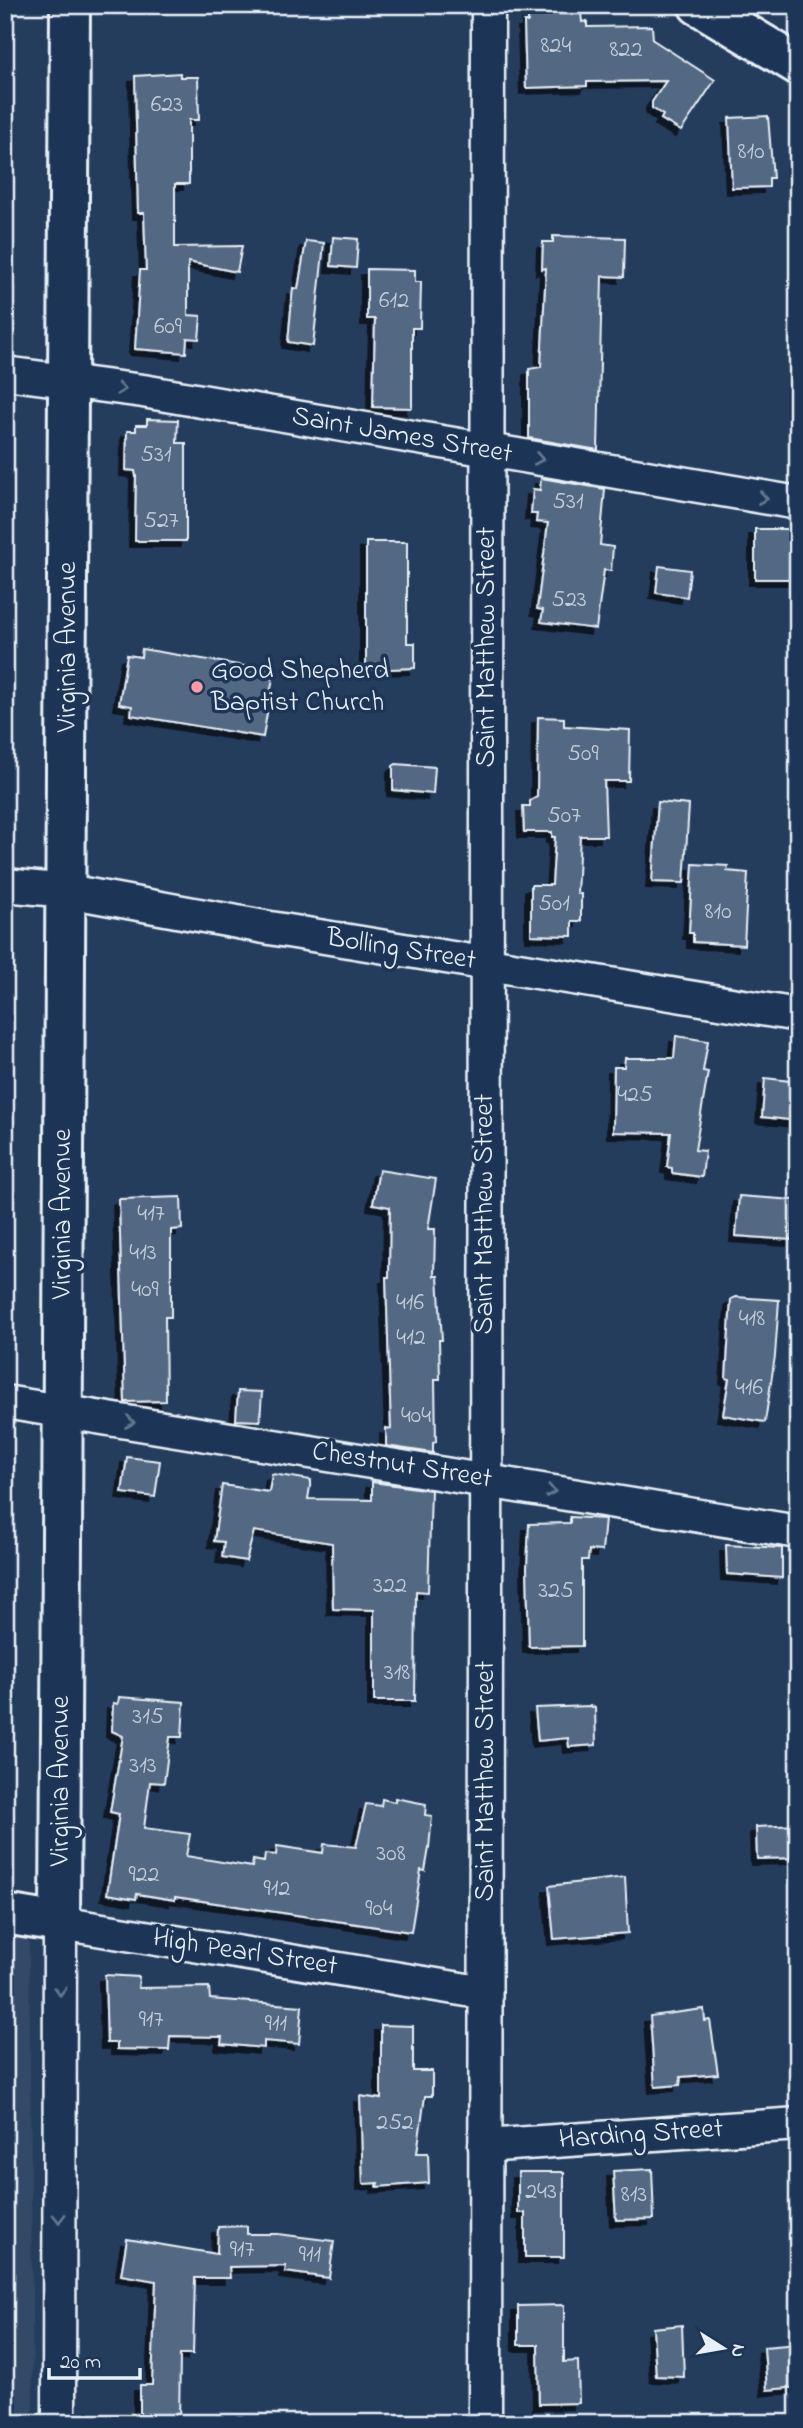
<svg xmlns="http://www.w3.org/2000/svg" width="803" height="2428" viewBox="0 0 803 2428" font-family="'Indie Flower',sans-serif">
  <defs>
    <filter id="shadow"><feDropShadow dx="-6" dy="6" stdDeviation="0" flood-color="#0009"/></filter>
  </defs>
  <rect width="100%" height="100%" fill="#253d5d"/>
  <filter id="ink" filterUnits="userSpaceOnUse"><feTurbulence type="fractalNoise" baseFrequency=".0143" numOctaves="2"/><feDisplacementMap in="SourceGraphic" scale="14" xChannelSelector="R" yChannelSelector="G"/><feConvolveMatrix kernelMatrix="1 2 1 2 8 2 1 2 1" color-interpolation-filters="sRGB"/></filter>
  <g filter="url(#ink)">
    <!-- built -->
    <path fill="#334a68" d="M5 1935 29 1938 33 2423H5Z"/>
    <!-- building -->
    <g fill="#536782" stroke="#e8f1f8" stroke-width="2" filter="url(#shadow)">
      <path d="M581 13 582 22 587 21V27L652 26 653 40 715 80 681 131 661 119 663 115 652 108V102L666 81 587 82V86L526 88 524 22H528V15Z"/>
      <path d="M180 73V77H198L199 120H189V184H175V247L242 246 237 272 188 262V315L201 316 199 339 187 338 186 353 135 349 140 270H146L144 213H138L135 76Z"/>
      <path d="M768 116 773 178H769V187L732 188 729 118Z"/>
      <path d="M553 236 625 238 624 277 602 276 598 450 529 438V369L541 367 546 268 542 269 543 242H553Z"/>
      <path d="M333 237 358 239 356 268 331 266Z"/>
      <path d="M306 241 324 243 313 346 288 342 293 288 298 289Z"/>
      <path d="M367 269 415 270V282H421L420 328H412V408L373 407 375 319H367Z"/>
      <path d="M147 419 178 420 177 443H186V541H135L136 476 135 471 126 470 127 431H136V425H147Z"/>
      <path d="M541 478 605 489 600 545 613 547 611 571 604 570 596 629 541 622 543 610 537 609 548 523 536 522 537 514H531L533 489 540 490Z"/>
      <rect x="755" y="529" width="38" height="50"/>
      <path d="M366 542H407V643H415V668L366 670Z"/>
      <path d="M659 566 690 570 687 597 656 593Z"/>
      <path d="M142 649 274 671 263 737 131 715 132 706 119 704 127 655 141 657Z"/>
      <path d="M538 717 564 718V726L630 730 629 781H604L606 836H580L577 894H581V921H572V936L531 935V885H552L555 837H552V832H524L523 806H530V801L537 797Z"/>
      <path d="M396 764 435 767 433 794 393 790V766Z"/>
      <path d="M658 802 689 805 684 883 652 882Z"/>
      <path d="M693 864 728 866 727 871 748 873 744 945 693 942V933H689Z"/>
      <path d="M676 1036 708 1041 703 1071 708 1072 695 1150 705 1151 702 1177 672 1173V1168L667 1167 671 1133 613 1132 614 1067H624L625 1058H674Z"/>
      <path d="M765 1078 798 1082V1121L762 1117Z"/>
      <path d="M379 1170 436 1179 428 1229H435L434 1276H438L442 1340H439L440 1379H435L436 1442 433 1443V1453L386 1446V1428L391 1429 386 1277H389L390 1207 373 1204Z"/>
      <path d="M739 1196 795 1200 792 1240 736 1236Z"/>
      <path d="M181 1197 182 1229 171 1230V1317H165L166 1401 125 1402 119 1199Z"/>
      <path d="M736 1297 779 1300 775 1356 765 1422 723 1415 729 1379 726 1378 731 1299Z"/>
      <path d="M238 1391 262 1392 260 1421 236 1420Z"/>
      <path d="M127 1457 160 1461 155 1497 122 1493Z"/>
      <path d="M272 1474 311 1480 308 1499 372 1500V1482L431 1490 428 1592 416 1591 415 1701H374V1610L333 1609 332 1543 254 1531 246 1561 222 1557 224 1542 214 1541 222 1485 269 1492Z"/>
      <path d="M570 1517 605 1519 602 1551 589 1550 588 1560H582V1646L529 1647 527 1568 529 1524 570 1523Z"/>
      <path d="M726 1545 782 1548V1578L727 1574Z"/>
      <path d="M119 1697 184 1702 182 1737H170L164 1783 150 1782 144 1828 190 1834 186 1856 252 1867 253 1860 264 1862 265 1854 276 1855 277 1846 323 1853 324 1844 356 1847 366 1804 381 1806 382 1799 395 1802V1798L426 1804 425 1815 432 1816 429 1848 425 1871 421 1870 411 1932 175 1897V1900L137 1894 136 1899 107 1894 119 1814 110 1812 123 1736 112 1731 113 1703 118 1704Z"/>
      <path d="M590 1706 595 1708 596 1745 569 1747 568 1738 538 1741 535 1708Z"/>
      <path d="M798 1825V1858L757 1859 756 1827Z"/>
      <path d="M625 1877 628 1933 554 1939 549 1886Z"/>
      <path d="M105 1975 139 1977 138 1988 209 1987 210 1999 302 2006 299 2044 264 2041V2048L221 2044 222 2037 170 2036 169 2050 117 2049V2043H107Z"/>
      <path d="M704 2009 705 2021 710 2020 718 2074 681 2077 680 2085 655 2087 650 2016Z"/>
      <path d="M381 2025 413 2026V2071H432V2096H425L417 2153H428L429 2183 377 2187 378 2183 363 2184 360 2096 381 2099Z"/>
      <path d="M652 2169 654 2219 616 2220 613 2171Z"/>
      <path d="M518 2172H564V2257H525V2213H518Z"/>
      <path d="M247 2226V2234H278L334 2241 329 2278 285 2272 286 2266 229 2267 230 2278H195L193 2354H180L179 2423H140V2385H152L156 2281 121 2275 127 2239 217 2254 218 2227Z"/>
      <path d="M564 2305V2362L578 2361 579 2403 539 2404 538 2345H518V2306Z"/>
      <path d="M682 2325 684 2377 656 2376 653 2328Z"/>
      <path d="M798 2344V2387L767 2390 764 2347Z"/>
    </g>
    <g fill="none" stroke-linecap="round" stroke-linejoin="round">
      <!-- minor casing -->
      <g stroke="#e8f1f8" stroke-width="37">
        <g id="minor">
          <path d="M5 373 143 391 798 503"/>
          <path d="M5 885 67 891 270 928 798 1015"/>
          <path d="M5 1402 798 1532"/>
          <path d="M485 2146 798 2124"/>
          <path d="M59 2423 60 1923 485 1993"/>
          <path d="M485 2423 488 5"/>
        </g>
      </g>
      <!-- tertiary casing -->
      <g stroke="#e8f1f8" stroke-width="44">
        <path id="tertiary" d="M5 1914 60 1923 70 5"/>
      </g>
      <!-- secondary casing -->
      <g stroke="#e8f1f8" stroke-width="44">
        <path id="secondary" d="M698 5 798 65"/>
      </g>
      <!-- minor -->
      <use href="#minor" stroke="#1d3557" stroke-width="32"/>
      <!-- tertiary -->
      <use href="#tertiary" stroke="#1d3557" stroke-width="38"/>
      <!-- secondary -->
      <use href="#secondary" stroke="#1d3557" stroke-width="38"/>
    </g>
    <!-- one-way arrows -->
    <defs><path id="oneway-chevron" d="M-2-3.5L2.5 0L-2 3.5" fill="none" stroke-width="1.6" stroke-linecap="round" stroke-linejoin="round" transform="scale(1.75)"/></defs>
    <g stroke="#64778f">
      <use href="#oneway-chevron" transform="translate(121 389) rotate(7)"/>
      <use href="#oneway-chevron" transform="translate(539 459) rotate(11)"/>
      <use href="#oneway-chevron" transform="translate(763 498) rotate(9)"/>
      <use href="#oneway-chevron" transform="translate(130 1422) rotate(9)"/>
      <use href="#oneway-chevron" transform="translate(551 1491) rotate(10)"/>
      <use href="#oneway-chevron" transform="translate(60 1991) rotate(90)"/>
      <use href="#oneway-chevron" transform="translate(59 2218) rotate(90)"/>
    </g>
  </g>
  <!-- markers -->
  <circle fill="#ff9aa2" stroke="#1d3557" stroke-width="2.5" cx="197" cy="687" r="7"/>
  <g text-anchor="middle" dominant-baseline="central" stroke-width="7" stroke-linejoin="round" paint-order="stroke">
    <!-- number labels -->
    <g font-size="24" fill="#c3ceda">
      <text x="556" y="46">824</text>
      <text x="626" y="50">822</text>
      <text x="167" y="105">623</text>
      <text x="751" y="152">810</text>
      <text x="394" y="301">612</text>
      <text x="168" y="327">609</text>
      <text x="156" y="455">531</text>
      <text x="568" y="502">531</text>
      <text x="161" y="521">527</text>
      <text x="569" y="600">523</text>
      <text x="583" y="754">509</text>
      <text x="564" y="816">507</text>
      <text x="554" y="904">501</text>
      <text x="718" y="912">810</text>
      <text x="635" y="1095">425</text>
      <text x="151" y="1214">417</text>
      <text x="143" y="1253">413</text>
      <text x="145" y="1290">409</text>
      <text x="410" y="1303">416</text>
      <text x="752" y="1319">418</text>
      <text x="411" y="1338">412</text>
      <text x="749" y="1388">416</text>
      <text x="416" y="1416">404</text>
      <text x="390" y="1586">322</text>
      <text x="556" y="1591">325</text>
      <text x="397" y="1673">318</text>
      <text x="148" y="1717">315</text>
      <text x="143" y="1766">313</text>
      <text x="391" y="1854">308</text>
      <text x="144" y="1875">922</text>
      <text x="277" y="1889">912</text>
      <text x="379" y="1909">904</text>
      <text x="151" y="2020">917</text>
      <text x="276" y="2024">911</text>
      <text x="395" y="2123">252</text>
      <text x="541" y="2192">243</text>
      <text x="634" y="2195">813</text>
      <text x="242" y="2250">917</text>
      <text x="310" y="2255">911</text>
    </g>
    <!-- street labels -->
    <g font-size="28" fill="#e8f1f8" stroke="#1d3557">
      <text transform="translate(402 436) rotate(10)">Saint James Street</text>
      <text transform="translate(68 647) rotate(-90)">Virginia Avenue</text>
      <text transform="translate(487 647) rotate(-90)">Saint Matthew Street</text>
      <text transform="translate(401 950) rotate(9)">Bolling Street</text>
      <text transform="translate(63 1214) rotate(-90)">Virginia Avenue</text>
      <text transform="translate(485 1214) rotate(-90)">Saint Matthew Street</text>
      <text transform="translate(402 1466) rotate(9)">Chestnut Street</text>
      <text transform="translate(61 1781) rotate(-90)">Virginia Avenue</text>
      <text transform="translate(486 1781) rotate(-90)">Saint Matthew Street</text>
      <text transform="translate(245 1953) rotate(9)">High Pearl Street</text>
      <text transform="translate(641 2135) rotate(-4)">Harding Street</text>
    </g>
    <!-- poi labels -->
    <g font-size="28" fill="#e8f1f8" stroke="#1d3557" text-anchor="start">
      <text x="211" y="671">Good Shepherd<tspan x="211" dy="32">Baptist Church</tspan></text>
    </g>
  </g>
  <!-- margin -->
  <rect width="803" height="2428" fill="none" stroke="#1d3557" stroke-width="28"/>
  <rect x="14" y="14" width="775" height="2400" fill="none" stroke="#e8f1f8" stroke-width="2.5" filter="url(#ink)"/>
  <!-- north arrow -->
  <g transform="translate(723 2348) rotate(101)" stroke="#1d3557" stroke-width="5" paint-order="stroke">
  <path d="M0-5L12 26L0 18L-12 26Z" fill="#e8f1f8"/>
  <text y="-10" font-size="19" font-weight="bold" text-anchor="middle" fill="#e8f1f8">N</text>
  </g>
  <!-- scale -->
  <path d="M49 2368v10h91v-10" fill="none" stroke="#e8f1f8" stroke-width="3.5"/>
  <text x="60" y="2368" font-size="21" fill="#e8f1f8" stroke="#1d3557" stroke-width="5" paint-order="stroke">20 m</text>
</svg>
